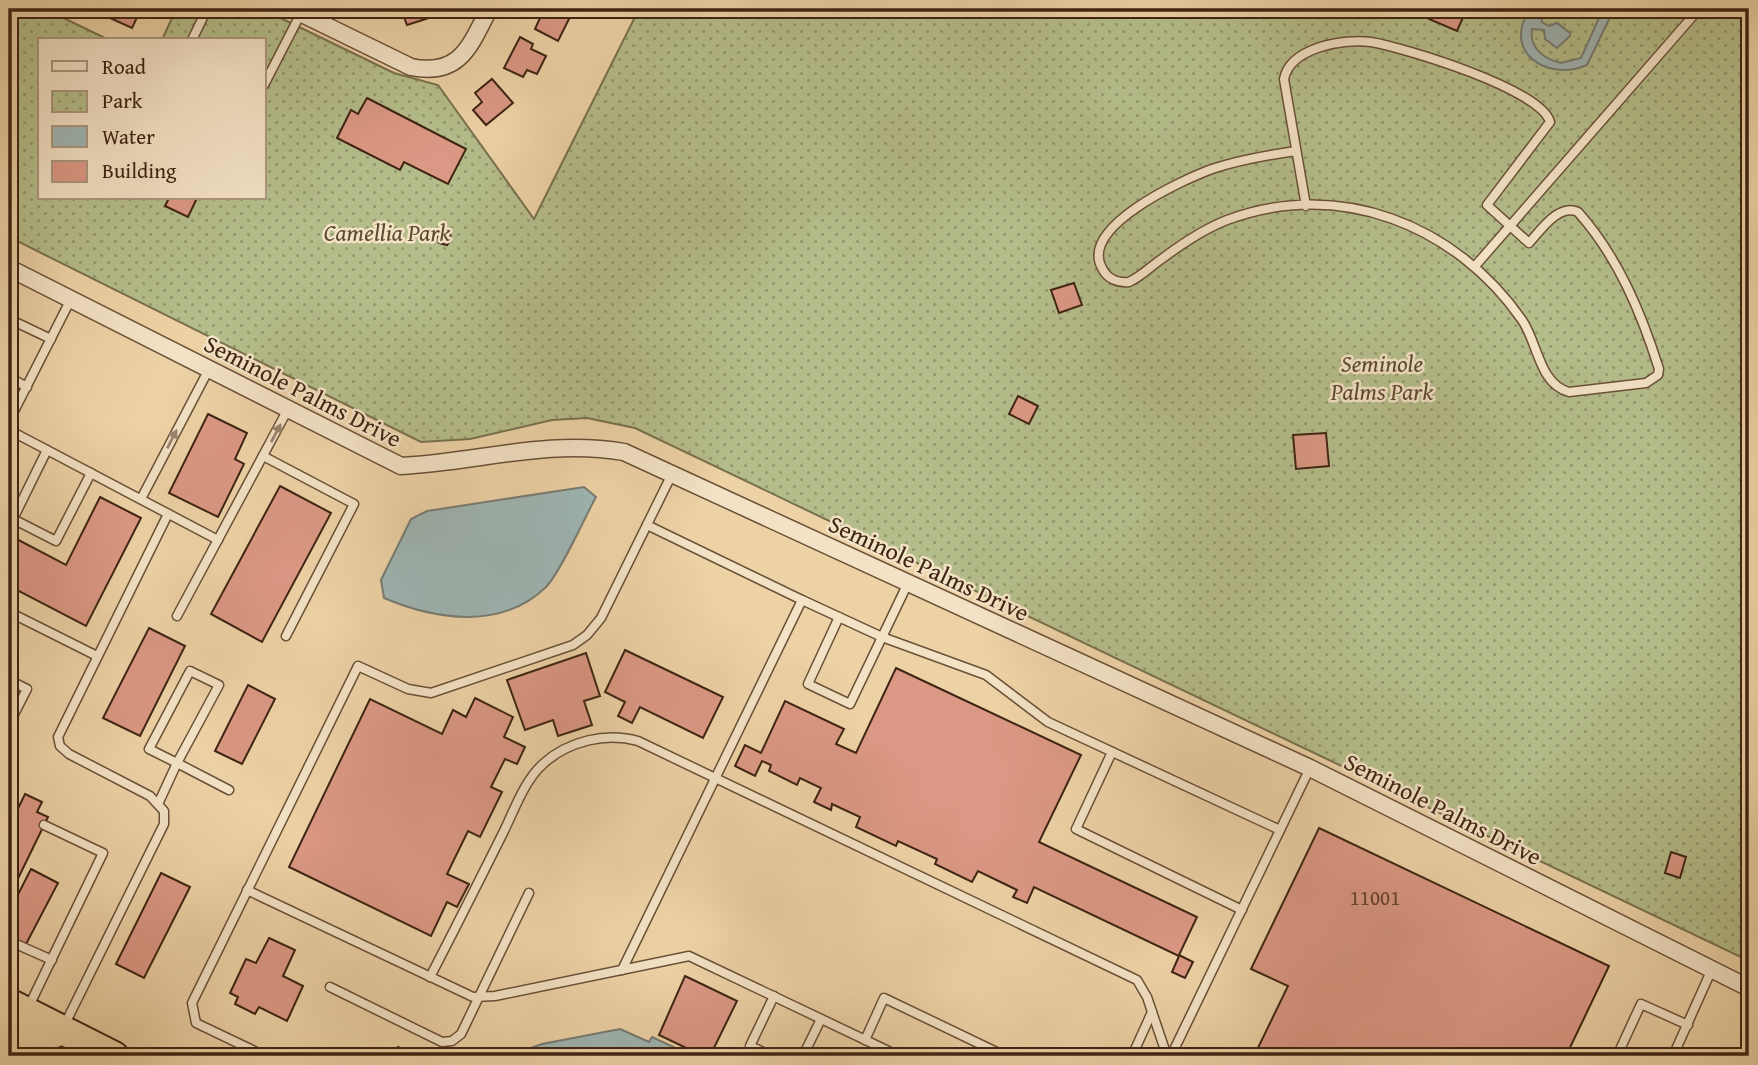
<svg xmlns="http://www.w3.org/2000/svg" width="1758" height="1065" viewBox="0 0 1758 1065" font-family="'Gentium Book Plus',serif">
  <defs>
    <pattern id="park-dots" width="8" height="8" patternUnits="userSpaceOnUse" patternTransform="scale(1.75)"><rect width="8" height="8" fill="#b4bd8a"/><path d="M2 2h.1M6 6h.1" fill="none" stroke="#94996f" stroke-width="1.8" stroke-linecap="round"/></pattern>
  </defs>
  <rect width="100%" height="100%" fill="#edd2a6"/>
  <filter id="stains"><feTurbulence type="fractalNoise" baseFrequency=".00286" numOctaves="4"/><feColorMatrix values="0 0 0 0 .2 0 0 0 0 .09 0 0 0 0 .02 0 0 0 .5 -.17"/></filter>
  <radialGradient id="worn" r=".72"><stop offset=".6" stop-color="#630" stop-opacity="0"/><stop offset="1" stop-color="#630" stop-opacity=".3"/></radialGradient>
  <!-- park -->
  <path fill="url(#park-dots)" stroke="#79704e" stroke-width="2" d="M9 9H45L109 40H40V198H264V40H162L176 9H262L394 73 438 85 534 219 639 9H1749V961L635 428 587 418 552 420 470 439 421 442 9 237Z"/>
  <!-- water -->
  <g fill="#9eb5b3" stroke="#787b73" stroke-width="2">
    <path d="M1531 9H1547L1541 16 1542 22 1549 26 1557 23 1570 33V36L1557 48 1545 39 1544 30 1532 29C1529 48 1544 59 1561 63L1581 58 1603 9H1614L1587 65C1547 83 1500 50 1531 9Z"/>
    <path d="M584 487 596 497C585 517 560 573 546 587 502 630 436 620 384 598L381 580 411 519 427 511Z"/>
    <path d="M620 1029 649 1042 652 1037 693 1056H508L542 1044Z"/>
  </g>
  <!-- building -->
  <g fill="#db9884" stroke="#3e2412" stroke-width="2">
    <path d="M90 9H141L132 28Z"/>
    <path d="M401 9H436L438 15 407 25Z"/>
    <path d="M544 9H574L558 41 535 29Z"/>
    <path d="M1433 9H1449L1464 15 1457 31 1429 19Z"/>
    <path d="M520 37 533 44 531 49 546 56 537 74 527 70 523 77 504 68Z"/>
    <path d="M492 79 513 103 486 125 473 110 482 102 475 93Z"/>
    <path d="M367 98 466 149 448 184 404 162 400 170 337 138 351 110 358 114Z"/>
    <path d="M169 198H197L188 217 165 206Z"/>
    <path d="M443 231 450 232 451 240 447 245 439 243 438 236Z"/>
    <path d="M1074 283 1082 305 1059 313 1051 290Z"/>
    <path d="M1018 396 1038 406 1029 424 1009 414Z"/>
    <path d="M208 414 247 433 235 459 244 464 218 517 169 493Z"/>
    <path d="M1326 433 1329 466 1296 469 1293 435Z"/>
    <path d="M280 486 331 513 262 642 211 614Z"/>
    <path d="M100 497 141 518 86 626 9 586V535L66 565Z"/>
    <path d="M149 628 185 646 140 736 103 718Z"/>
    <path d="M1749 633V655L1742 636Z"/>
    <path d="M625 650 723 697 703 738 640 707 632 723 618 716 625 702 605 692Z"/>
    <path d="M586 653 600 696 584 701 592 725 558 736 553 720 525 730 507 680Z"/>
    <path d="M896 668 1081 755 1039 842 1197 917 1179 955 1193 962 1185 978 1172 972 1179 956 1034 887 1027 903 1013 897 1017 890 978 871 972 882 935 864 937 859 898 841 896 846 856 827 860 817 832 804 831 810 814 802 821 788 800 778 797 785 769 771 771 765 762 761 755 776 735 766 745 745 761 753 785 701 844 729 836 744 856 753Z"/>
    <path d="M248 685 275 699 242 764 215 751Z"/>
    <path d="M475 698 513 717 504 737 525 747 517 764 505 759 491 787 502 792 480 837 468 831 447 874 469 884 457 907 447 902 431 936 289 867 370 699 442 734 453 710 466 717Z"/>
    <path d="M25 794 42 802 37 812 48 817 9 897V827Z"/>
    <path d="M1319 828 1609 966 1566 1056H1254L1288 986 1251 969Z"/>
    <path d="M1671 852 1686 857 1680 878 1665 873Z"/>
    <path d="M31 869 58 883 24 948 9 940V912Z"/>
    <path d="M161 873 190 887 144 978 116 964Z"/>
    <path d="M269 938 295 950 283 976 303 986 287 1021 259 1007 255 1014 235 1004 238 997 230 993 246 959 256 963Z"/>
    <path d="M685 976 737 1001 710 1056H703L659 1035Z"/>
    <path d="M398 1047 416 1056H393Z"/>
  </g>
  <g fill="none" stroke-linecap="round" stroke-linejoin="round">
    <!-- lane casing -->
    <g stroke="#6a5037" stroke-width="11">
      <g id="lane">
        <path d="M192 40 207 9"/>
        <path d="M264 85 301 13"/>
        <path d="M1296 151C1268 155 1239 160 1212 169 1182 180 1079 227 1102 268 1107 279 1118 283 1129 282 1142 276 1151 266 1163 258 1183 243 1204 229 1227 220 1339 178 1456 225 1522 320 1538 343 1539 384 1569 392L1646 383 1658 375 1659 369C1641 312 1618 257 1578 212 1559 203 1541 230 1529 243L1487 205 1550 122C1541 89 1405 48 1371 42 1343 38 1290 48 1284 79L1306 206"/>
        <path d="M1476 265 1699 9"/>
        <path d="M9 319 51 339"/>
        <path d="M9 377 27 387"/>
        <path d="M9 421 71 299"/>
        <path d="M9 430 218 540"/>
        <path d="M47 450 13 519 56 541 91 473"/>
        <path d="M263 456 354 504 286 636"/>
        <path d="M141 499 209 369"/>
        <path d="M802 600 882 637 986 675 1048 722 1280 830"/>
        <path d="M9 612 97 656"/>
        <path d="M177 616 288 409"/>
        <path d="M839 617 808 684 850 704 908 583"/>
        <path d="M190 671 219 685 177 763 149 749Z"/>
        <path d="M9 680 27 689 9 724"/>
        <path d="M1112 752 1076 829 1242 910"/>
        <path d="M159 802 177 763 229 790"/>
        <path d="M247 890 473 997 495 996 689 956 899 1056"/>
        <path d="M9 941 52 960"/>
        <path d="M622 970 802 600 647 525"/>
        <path d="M430 977C455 929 479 881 503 833 514 811 524 781 543 764 568 741 606 732 638 741L1137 980 1147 997 1167 1056"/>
        <path d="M330 987 442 1042 452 1041 461 1034 529 893"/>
        <path d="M29 1006 103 853 44 825"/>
        <path d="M64 1026 164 824V811L150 796 69 754 60 746 58 737 168 514"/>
        <path d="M865 1040 884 998 1005 1056"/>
        <path d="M265 1056 196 1023 192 1003 358 666 408 689 431 693 573 645 587 635 601 618 672 474"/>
        <path d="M772 1056 750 1046 774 996"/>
        <path d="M803 1056 821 1019"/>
        <path d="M1132 1056 1152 1012"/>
        <path d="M1171 1056 1310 768"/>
        <path d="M1617 1056 1641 1004 1688 1025"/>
        <path d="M1673 1056 1712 969"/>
      </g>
    </g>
    <!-- street casing -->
    <g stroke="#6a5037" stroke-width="19">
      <g id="street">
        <path d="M292 9 411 67C460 77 470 46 489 9"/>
        <path d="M9 268 401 466C478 462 547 439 624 452L1310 768 1749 988"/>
      </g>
    </g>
    <!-- highway casing -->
    <g stroke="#3e2412" stroke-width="32">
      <g id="highway">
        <path d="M9 1003 114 1056"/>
        <path d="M9 1030C28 1040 43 1039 62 1030"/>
      </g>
    </g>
    <!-- lane -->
    <use href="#lane" stroke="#f3e2c5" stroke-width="8"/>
    <!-- street -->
    <use href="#street" stroke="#f3e2c5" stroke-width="16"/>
    <!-- highway -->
    <use href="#highway" stroke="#edd2a6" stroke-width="28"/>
  </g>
  <!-- one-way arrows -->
  <defs><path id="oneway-solid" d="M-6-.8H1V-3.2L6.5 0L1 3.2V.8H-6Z" transform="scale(1.75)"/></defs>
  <g fill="#98836c">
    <use href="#oneway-solid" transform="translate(276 433) rotate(-62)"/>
    <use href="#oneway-solid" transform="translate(172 439) rotate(-63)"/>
  </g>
  <g text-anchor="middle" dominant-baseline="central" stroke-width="5" stroke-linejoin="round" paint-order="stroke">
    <!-- number labels -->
    <g font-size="21" fill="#65412e">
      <text x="1375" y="897">11001</text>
    </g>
    <!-- park labels -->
    <g font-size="24" font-style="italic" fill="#5c4a30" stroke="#f3e2c5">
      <text x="387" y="232">Camellia Park</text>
      <text x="1382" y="363">Seminole<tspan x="1382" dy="28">Palms Park</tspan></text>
    </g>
    <!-- street labels -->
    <g font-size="24" fill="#3e2412" stroke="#f3e2c5">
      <text transform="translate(303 391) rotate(27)">Seminole Palms Drive</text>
      <text transform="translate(929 568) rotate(25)">Seminole Palms Drive</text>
      <text transform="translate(1443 809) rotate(27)">Seminole Palms Drive</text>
    </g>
  </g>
  <!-- margin -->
  <rect width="1758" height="1065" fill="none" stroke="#edd2a6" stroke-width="35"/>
  <rect x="10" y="10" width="1737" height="1044" fill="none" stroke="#3e2412" stroke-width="3.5"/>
  <rect x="18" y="18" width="1723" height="1030" fill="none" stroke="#3e2412" stroke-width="2"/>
  <!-- legend -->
  <rect x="38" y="38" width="228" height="161" fill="#f3e2c5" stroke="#ab967d" stroke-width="2"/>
  <rect x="52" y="61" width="35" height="10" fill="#f3e2c5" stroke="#ab967d" stroke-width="2"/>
  <text x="102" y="74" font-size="21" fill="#3e2412">Road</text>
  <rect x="52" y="91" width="35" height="21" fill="url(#park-dots)" stroke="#ab967d" stroke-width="2"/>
  <text x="102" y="108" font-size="21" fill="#3e2412">Park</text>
  <rect x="52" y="126" width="35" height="21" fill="#9eb5b3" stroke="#ab967d" stroke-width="2"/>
  <text x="102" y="144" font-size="21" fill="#3e2412">Water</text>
  <rect x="52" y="161" width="35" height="21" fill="#db9884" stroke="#ab967d" stroke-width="2"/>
  <text x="102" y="178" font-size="21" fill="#3e2412">Building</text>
  <rect width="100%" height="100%" filter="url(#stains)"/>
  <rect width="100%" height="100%" fill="url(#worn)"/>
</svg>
